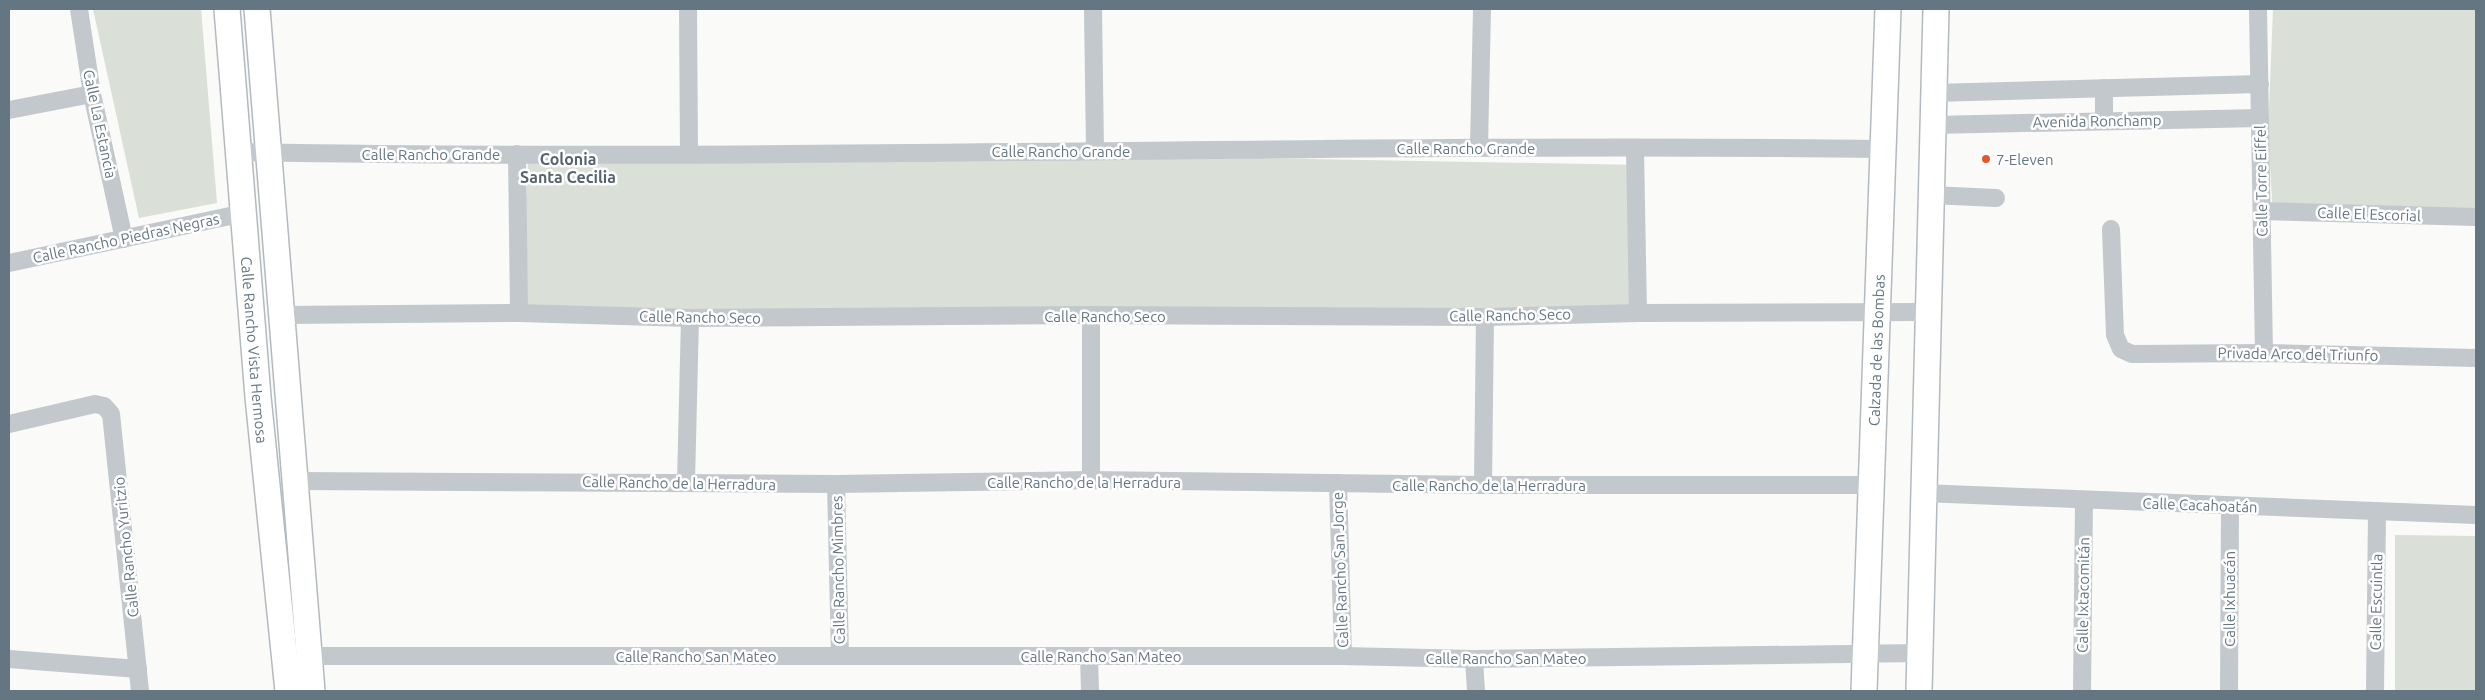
<svg xmlns="http://www.w3.org/2000/svg" width="2485" height="700" viewBox="0 0 2485 700" font-family="Ubuntu,sans-serif">
  <rect width="100%" height="100%" fill="#fafaf8"/>
  <!-- green -->
  <g fill="#dadfd7">
    <path d="M93 9H201L217 203 139 218Z"/>
    <path d="M2273 9H2476V218L2273 216 2268 134Z"/>
    <path d="M1095 155 1642 165 1643 309 520 311 528 163Z"/>
    <path d="M2395 535 2476 536V691H2395Z"/>
  </g>
  <g fill="none" stroke-linecap="round" stroke-linejoin="round">
    <!-- secondary casing -->
    <g stroke="#b3babf" stroke-width="28">
      <g id="secondary">
        <path id="s1" d="M227 9 258 397 288 691"/>
        <path d="M257 9 312 691"/>
        <path id="s2" d="M1864 691 1888 9"/>
        <path d="M1919 691 1936 9"/>
      </g>
    </g>
    <!-- street -->
    <g stroke="#c3c8cc" stroke-width="18">
      <path d="M79 9 92 94 124 239"/>
      <path d="M688 9 689 153"/>
      <path d="M1093 9 1095 151"/>
      <path d="M2258 9 2264 353"/>
      <path d="M2104 88V121"/>
      <path d="M1934 93 2260 84"/>
      <path d="M9 110 92 94"/>
      <path d="M1933 125 2260 118"/>
      <path d="M1479 147 1482 9"/>
      <path d="M1635 149 1638 313"/>
      <path d="M239 152C787 162 1335 142 1883 149"/>
      <path d="M517 154 519 313"/>
      <path d="M1931 195 1996 198"/>
      <path d="M2262 211 2476 217"/>
      <path d="M2111 229 2115 335 2121 349 2132 354 2264 353 2476 358"/>
      <path d="M9 263 244 213"/>
      <path d="M282 315 519 313 690 318 1091 315 1485 317 1638 313 1928 312"/>
      <path d="M9 424 95 404 104 406 111 414 140 691"/>
      <path d="M1091 480V315"/>
      <path d="M295 481 836 484 1091 480 1483 485H1872"/>
      <path d="M686 482 690 318"/>
      <path d="M1338 483 1343 656"/>
      <path d="M836 484 840 656"/>
      <path d="M1483 485 1485 317"/>
      <path d="M1923 493 2476 515"/>
      <path d="M299 656H1343L1474 659 1919 653"/>
      <path d="M1089 656 1090 691"/>
      <path d="M9 659 138 669"/>
      <path d="M1474 659 1476 691"/>
      <path d="M2082 691 2084 500"/>
      <path d="M2229 691 2230 506"/>
      <path d="M2375 691 2377 512"/>
    </g>
    <!-- secondary -->
    <use href="#secondary" stroke="#fff" stroke-width="25"/>
  </g>
  <!-- markers -->
  <circle fill="#e4572e" stroke="#fff" stroke-width="2" cx="1986" cy="159" r="5"/>
  <g text-anchor="middle" dominant-baseline="central" stroke-width="5" stroke-linejoin="round" paint-order="stroke">
    <!-- street labels -->
    <g font-size="15" fill="#657683" stroke="#fff">
      <text transform="translate(2097 121) rotate(-1)">Avenida Ronchamp</text>
      <text transform="translate(100 124) rotate(78)">Calle La Estancia</text>
      <text x="1466" y="148">Calle Rancho Grande</text>
      <text x="1061" y="151">Calle Rancho Grande</text>
      <text x="431" y="154">Calle Rancho Grande</text>
      <text transform="translate(2261 181) rotate(-91)">Calle Torre Eiffel</text>
      <text transform="translate(2369 214) rotate(2)">Calle El Escorial</text>
      <text transform="translate(126 238) rotate(-12)">Calle Rancho Piedras Negras</text>
      <text transform="translate(1510 315) rotate(-1)">Calle Rancho Seco</text>
      <text x="1105" y="316">Calle Rancho Seco</text>
      <text transform="translate(700 317) rotate(1)">Calle Rancho Seco</text>
      <text stroke="none"><textPath href="#s1" startOffset="342">Calle Rancho Vista Hermosa</textPath></text>
      <text stroke="none"><textPath href="#s2" startOffset="341">Calzada de las Bombas</textPath></text>
      <text transform="translate(2298 354) rotate(1)">Privada Arco del Triunfo</text>
      <text x="1084" y="482">Calle Rancho de la Herradura</text>
      <text transform="translate(679 483) rotate(1)">Calle Rancho de la Herradura</text>
      <text x="1489" y="485">Calle Rancho de la Herradura</text>
      <text transform="translate(2200 505) rotate(2)">Calle Cacahoatán</text>
      <text transform="translate(126 547) rotate(-96)">Calle Rancho Yuritzio</text>
      <text transform="translate(838 570) rotate(-91)">Calle Rancho Mimbres</text>
      <text transform="translate(1340 570) rotate(-92)">Calle Rancho San Jorge</text>
      <text transform="translate(2083 595) rotate(-89)">Calle Ixtacomitán</text>
      <text transform="translate(2229 599) rotate(-90)">Calle Ixhuacán</text>
      <text transform="translate(2376 602) rotate(-89)">Calle Escuintla</text>
      <text x="696" y="656">Calle Rancho San Mateo</text>
      <text x="1101" y="656">Calle Rancho San Mateo</text>
      <text x="1506" y="658">Calle Rancho San Mateo</text>
    </g>
    <!-- poi labels -->
    <g font-size="15" fill="#657683" stroke="#fff" text-anchor="start">
      <text x="1996" y="159">7-Eleven</text>
    </g>
    <!-- neighbourhood labels -->
    <g font-size="16" font-weight="bold" fill="#57646e" stroke="#fff">
      <text x="568" y="159">Colonia<tspan x="568" dy="18">Santa Cecilia</tspan></text>
    </g>
  </g>
  <!-- border -->
  <rect width="2485" height="700" fill="none" stroke="#657683" stroke-width="20"/>
</svg>
